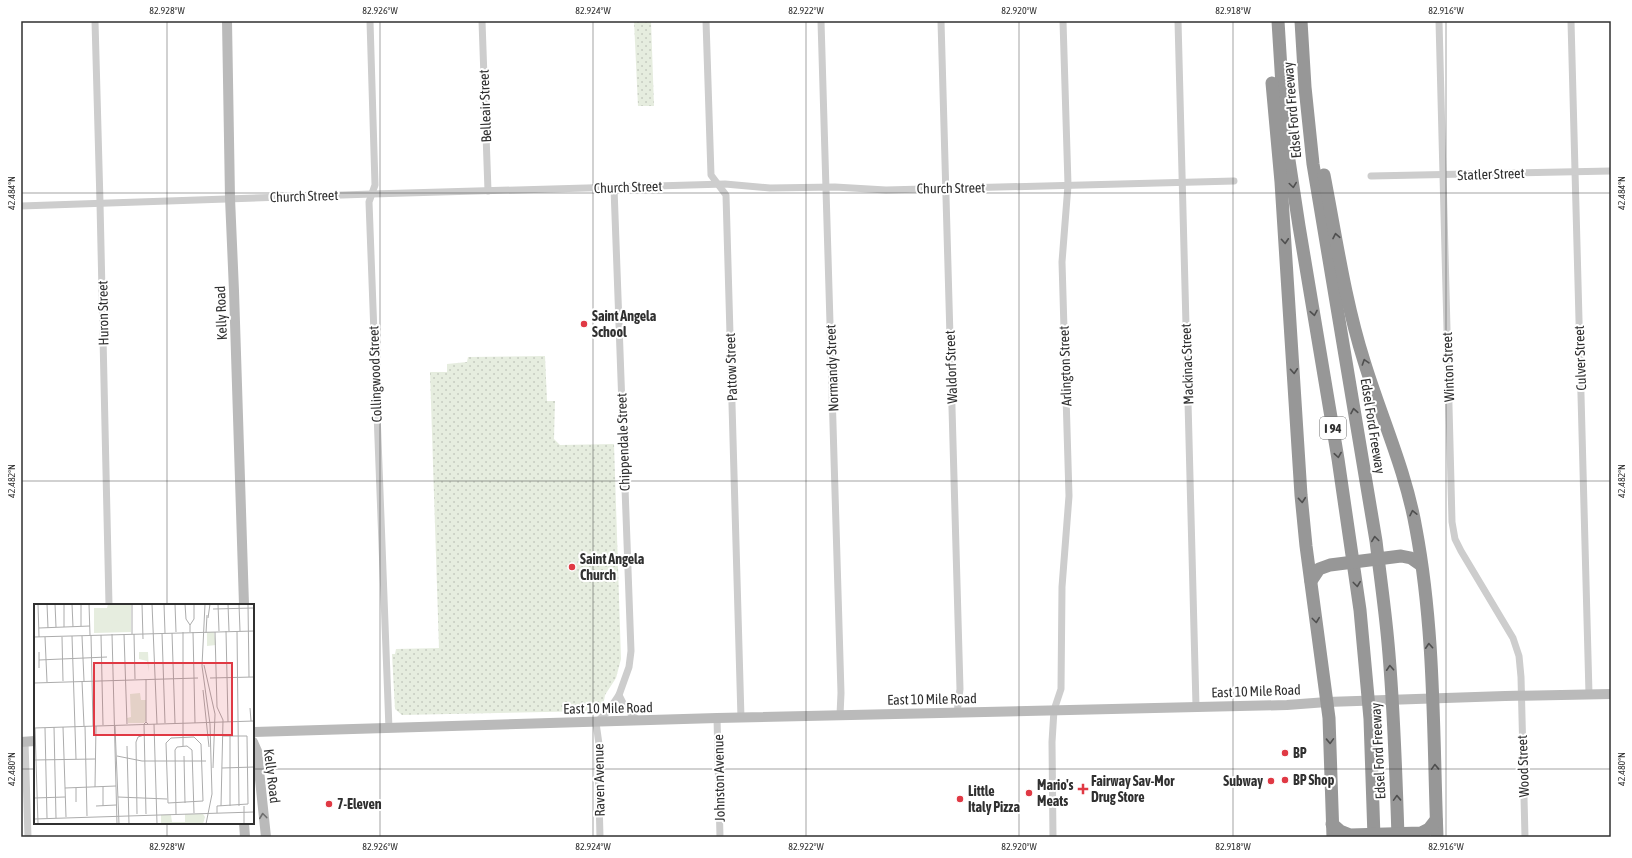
<svg xmlns="http://www.w3.org/2000/svg" width="1632" height="858" viewBox="0 0 1632 858" font-family="'Asap Condensed',sans-serif">
  <defs>
    <pattern id="grass-dots" width="8" height="8" patternUnits="userSpaceOnUse"><rect width="8" height="8" fill="#e6eddf"/><path d="M2 2h.1M6 6h.1" fill="none" stroke="#c6ccc0" stroke-width="1.8" stroke-linecap="round"/></pattern>
  </defs>
  <rect width="100%" height="100%" fill="#fff"/>
  <!-- grass -->
  <g fill="url(#grass-dots)">
    <path d="M634 21H651L654 106H638Z"/>
    <path d="M545 356 547 401H555L554 439 560 445 614 444 621 659 616 678 605 695 603 706 593 711 402 715 395 709 392 654H395L396 649 439 648 430 372H447V364L467 362 468 357Z"/>
  </g>
  <g fill="none" stroke-linecap="round" stroke-linejoin="round">
    <!-- street -->
    <g stroke="#cdcdcd" stroke-width="7">
      <path d="M95 21 100 203 109 605"/>
      <path d="M370 21 375 185 369 202 389 729"/>
      <path d="M482 21 488 191"/>
      <path d="M706 21 711 175 726 195 741 718"/>
      <path d="M821 21 841 693 840 715"/>
      <path d="M941 21 960 689 957 713"/>
      <path d="M1178 21 1196 706"/>
      <path d="M1439 21 1452 522 1455 539 1461 551 1513 638 1519 656 1521 677 1525 837"/>
      <path d="M1571 21 1589 694"/>
      <path d="M1371 176 1611 171"/>
      <path d="M614 188 631 651 629 667 619 695"/>
      <path d="M21 206 372 194 725 184 770 188 835 187 886 190 1234 181"/>
      <path d="M717 718 720 837"/>
      <path d="M25 741 28 837"/>
      <path d="M600 837 598 761 599 744 596 723 609 710 619 695 625 707 638 721"/>
      <path d="M1053 837 1052 742 1054 710 1061 689 1062 587 1069 496 1062 262 1068 185 1063 21"/>
    </g>
    <!-- secondary -->
    <g stroke="#bababa" stroke-width="10">
      <path d="M227 21 230 198 234 291 244 605"/>
      <path d="M253 732 717 718 1287 705 1327 702 1505 696 1611 694"/>
      <path d="M21 742 35 741"/>
      <path d="M253 742 257 751 266 837"/>
      <path d="M244 823 245 837"/>
    </g>
    <!-- highway -->
    <g stroke="#979797" stroke-width="13">
      <path d="M1278 21 1285 134 1299 226 1338 459 1360 610 1370 719 1374 837"/>
      <path d="M1301 21 1305 87 1313 164 1376 541C1380 575 1385 609 1388 643 1394 708 1396 772 1398 837"/>
      <path d="M1272 83 1281 182 1301 495 1306 546 1329 718 1333 837"/>
      <path d="M1324 175C1336 237 1345 301 1364 361 1381 417 1406 471 1416 529 1435 630 1433 735 1437 837"/>
      <path d="M1311 581 1319 569 1330 565 1401 556 1411 558 1421 565"/>
      <path d="M1332 824 1340 831 1350 835 1421 833 1429 829 1436 820"/>
    </g>
  </g>
  <!-- one-way arrows -->
  <defs><path id="oneway-chevron" d="M-2-3.5L2.5 0L-2 3.5" fill="none" stroke-width="1.6" stroke-linecap="round" stroke-linejoin="round"/></defs>
  <g stroke="#4f4f4f">
    <use href="#oneway-chevron" transform="translate(1293 185) rotate(82)"/>
    <use href="#oneway-chevron" transform="translate(1336 236) rotate(-101)"/>
    <use href="#oneway-chevron" transform="translate(1285 241) rotate(86)"/>
    <use href="#oneway-chevron" transform="translate(1314 313) rotate(80)"/>
    <use href="#oneway-chevron" transform="translate(1365 362) rotate(-108)"/>
    <use href="#oneway-chevron" transform="translate(1294 371) rotate(86)"/>
    <use href="#oneway-chevron" transform="translate(1354 411) rotate(-100)"/>
    <use href="#oneway-chevron" transform="translate(1338 455) rotate(81)"/>
    <use href="#oneway-chevron" transform="translate(1302 500) rotate(85)"/>
    <use href="#oneway-chevron" transform="translate(1413 513) rotate(-102)"/>
    <use href="#oneway-chevron" transform="translate(1375 539) rotate(-98)"/>
    <use href="#oneway-chevron" transform="translate(1357 584) rotate(83)"/>
    <use href="#oneway-chevron" transform="translate(1316 620) rotate(83)"/>
    <use href="#oneway-chevron" transform="translate(1429 646) rotate(-94)"/>
    <use href="#oneway-chevron" transform="translate(1390 668) rotate(-94)"/>
    <use href="#oneway-chevron" transform="translate(1330 741) rotate(88)"/>
    <use href="#oneway-chevron" transform="translate(1435 767) rotate(-92)"/>
    <use href="#oneway-chevron" transform="translate(1397 798) rotate(-92)"/>
  </g>
  <use stroke="#6e6e6e" href="#oneway-chevron" transform="translate(263 816) rotate(-97)"/>
  <!-- ticks -->
  <path fill="none" stroke="#303030" stroke-width="1" stroke-opacity="0.45" d="M167 21V605M380 21V837M593 21V837M806 21V837M1019 21V837M1233 21V837M1446 21V837M21 193H1611M21 481H1611M21 769H35M253 769H1611M167 823V837"/>
  <!-- markers -->
  <g fill="#e03944" stroke="#fff" stroke-width="1.5">
    <circle cx="584" cy="324" r="4"/>
    <circle cx="572" cy="567" r="4"/>
    <circle cx="1285" cy="753" r="4"/>
    <circle cx="1285" cy="780" r="4"/>
    <circle cx="1271" cy="781" r="4"/>
    <path d="M1081 783h4v4h4v4h-4v4h-4v-4h-4v-4h4z"/>
    <circle cx="1029" cy="793" r="4"/>
    <circle cx="960" cy="799" r="4"/>
    <circle cx="329" cy="804" r="4"/>
  </g>
  <g text-anchor="middle" dominant-baseline="central" stroke-width="4" stroke-linejoin="round" paint-order="stroke">
    <!-- shield labels -->
    <rect fill="#fff" stroke="#6e6e6e" stroke-width="1" x="1320" y="417" width="26" height="22" rx="3"/>
    <g font-size="13" font-weight="bold" fill="#303030">
      <text x="1333" y="428">I 94</text>
    </g>
    <!-- street labels -->
    <g font-size="14" fill="#303030" stroke="#fff">
      <text transform="translate(485 106) rotate(-92)">Belleair Street</text>
      <text transform="translate(1292 110) rotate(-95)">Edsel Ford Freeway</text>
      <text transform="translate(1491 174) rotate(-2)">Statler Street</text>
      <text transform="translate(628 187) rotate(-2)">Church Street</text>
      <text transform="translate(951 188) rotate(-1)">Church Street</text>
      <text transform="translate(304 196) rotate(-2)">Church Street</text>
      <text transform="translate(103 313) rotate(-91)">Huron Street</text>
      <text transform="translate(221 313) rotate(-92)">Kelly Road</text>
      <text transform="translate(1580 358) rotate(-92)">Culver Street</text>
      <text transform="translate(1187 364) rotate(-92)">Mackinac Street</text>
      <text transform="translate(1065 366) rotate(-92)">Arlington Street</text>
      <text transform="translate(731 367) rotate(-92)">Pattow Street</text>
      <text transform="translate(951 367) rotate(-92)">Waldorf Street</text>
      <text transform="translate(1448 367) rotate(-92)">Winton Street</text>
      <text transform="translate(832 368) rotate(-92)">Normandy Street</text>
      <text transform="translate(375 374) rotate(-92)">Collingwood Street</text>
      <text transform="translate(1373 426) rotate(81)">Edsel Ford Freeway</text>
      <text transform="translate(623 442) rotate(-92)">Chippendale Street</text>
      <text transform="translate(1256 691) rotate(-2)">East 10 Mile Road</text>
      <text transform="translate(932 699) rotate(-1)">East 10 Mile Road</text>
      <text transform="translate(608 708) rotate(-1)">East 10 Mile Road</text>
      <text transform="translate(1378 751) rotate(-93)">Edsel Ford Freeway</text>
      <text transform="translate(1523 766) rotate(-92)">Wood Street</text>
      <text transform="translate(272 776) rotate(83)">Kelly Road</text>
      <text transform="translate(719 778) rotate(-91)">Johnston Avenue</text>
      <text transform="translate(599 780) rotate(-91)">Raven Avenue</text>
    </g>
    <!-- poi labels -->
    <g font-size="14" font-weight="bold" fill="#303030" stroke="#fff" text-anchor="start">
      <text x="592" y="316">Saint Angela<tspan x="592" dy="16">School</tspan></text>
      <text x="580" y="559">Saint Angela<tspan x="580" dy="16">Church</tspan></text>
      <text x="1293" y="753">BP</text>
      <text x="1293" y="780">BP Shop</text>
      <text x="1091" y="781">Fairway Sav-Mor<tspan x="1091" dy="16">Drug Store</tspan></text>
      <text x="1263" y="781" text-anchor="end">Subway</text>
      <text x="1037" y="785">Mario's<tspan x="1037" dy="16">Meats</tspan></text>
      <text x="968" y="791">Little<tspan x="968" dy="16">Italy Pizza</tspan></text>
      <text x="337" y="804">7-Eleven</text>
    </g>
  </g>
  <!-- overview -->
  <g transform="translate(34 604)">
    <rect width="220" height="220" fill="#fff"/>
    <path d="M173 28H180L182 41 173 42ZM105 48H114L115 68 113 57 105 55ZM106 89 107 96H112V116L110 119H94L93 114 97 113 96 90Z" fill="#e6eddf"/>
    <path d="M74 0H97V28L60 29V4H73ZM151 210H169L171 213 169 220H127V211H137L138 218H151Z" fill="#e6eddf"/>
    <path d="M81 5 86 9 88 15H77V6ZM64.5 11a5.5 5.5 0 1 1 11 0a5.5 5.5 0 1 1-11 0ZM77 22a6 6 0 1 1 12 0a6 6 0 1 1-12 0Z" fill="#e6eddf"/>
    <path fill="none" stroke="#acacac" stroke-width="1" d="M4 0 5 33M13 0 14 24M21 0 22 23M30 0V23M38 0 39 23M47 0V22M55 0 56 31M98 0V30M108 0 109 35M118 0 123 120M130 0 131 29M141 0 142 28M151 0 152 15 156 21V28M171 0 168 62 176 120 178 190 172 220M184 0 185 27M194 0 195 27M205 0 206 27M214 0 215 73M179 5 220 4M174 14 176 0M156 21 160 15V0M5 24 56 22M192 27 194 118M203 27 205 202M149 28V142M159 28 161 119M181 28 183 103 189 116 187 202M128 29 131 119M138 29 141 119M172 29 173 11M78 30 83 220M90 30 93 120M100 30 101 75M57 31 59 122M67 31 69 121M38 32 42 155M48 32 50 77M0 33 220 27M11 33 13 78M28 33 29 77M5 48V64M5 56 73 53M170 61 181 110 179 164M176 74 220 73M112 75V118M48 77 50 122M0 79 164 74M169 86 175 143M216 104 217 117M120 120 123 220M51 122 53 212M81 122 85 220M20 123 22 214M29 123 32 213M0 124 220 117M1 124 4 220M11 124 13 214M196 131V202M160 133 167 140 169 197 134 199 132 139 137 134ZM93 142 95 220M83 152 108 157H172M150 152 151 199M0 156 61 155M188 164 220 163M61 183 62 122M69 183V202M31 184 82 182M42 184V198M84 193 133 195M0 194 31 193M62 202 82 201M210 202V220M183 209V202L214 200 213 132H189M103 210 102 138 104 133 110 131M112 210 110 120 112 118 114 120M142 210 141 146 143 143 153 142 158 146 160 209M0 215 220 208"/>
    <path fill="#e03944" fill-opacity="0.15" stroke="#e03944" stroke-width="2" d="M60 59H198V131H60Z"/>
    <rect width="220" height="220" fill="none" stroke="#303030" stroke-width="2"/>
  </g>
  <!-- border -->
  <rect width="1632" height="858" fill="none" stroke="#ffffff" stroke-width="44"/>
  <rect x="22" y="22" width="1588" height="814" fill="none" stroke="#303030" stroke-width="1.5"/>
  <g font-size="10" text-anchor="middle" fill="#303030">
    <text x="167" y="14">82.928°W</text>
    <text x="380" y="14">82.926°W</text>
    <text x="593" y="14">82.924°W</text>
    <text x="806" y="14">82.922°W</text>
    <text x="1019" y="14">82.920°W</text>
    <text x="1233" y="14">82.918°W</text>
    <text x="1446" y="14">82.916°W</text>
    <text transform="translate(11 193) rotate(-90)" y="4">42.484°N</text>
    <text transform="translate(1621 193) rotate(-90)" y="4">42.484°N</text>
    <text transform="translate(11 481) rotate(-90)" y="4">42.482°N</text>
    <text transform="translate(1621 481) rotate(-90)" y="4">42.482°N</text>
    <text transform="translate(11 769) rotate(-90)" y="4">42.480°N</text>
    <text transform="translate(1621 769) rotate(-90)" y="4">42.480°N</text>
    <text x="167" y="850">82.928°W</text>
    <text x="380" y="850">82.926°W</text>
    <text x="593" y="850">82.924°W</text>
    <text x="806" y="850">82.922°W</text>
    <text x="1019" y="850">82.920°W</text>
    <text x="1233" y="850">82.918°W</text>
    <text x="1446" y="850">82.916°W</text>
  </g>
</svg>
